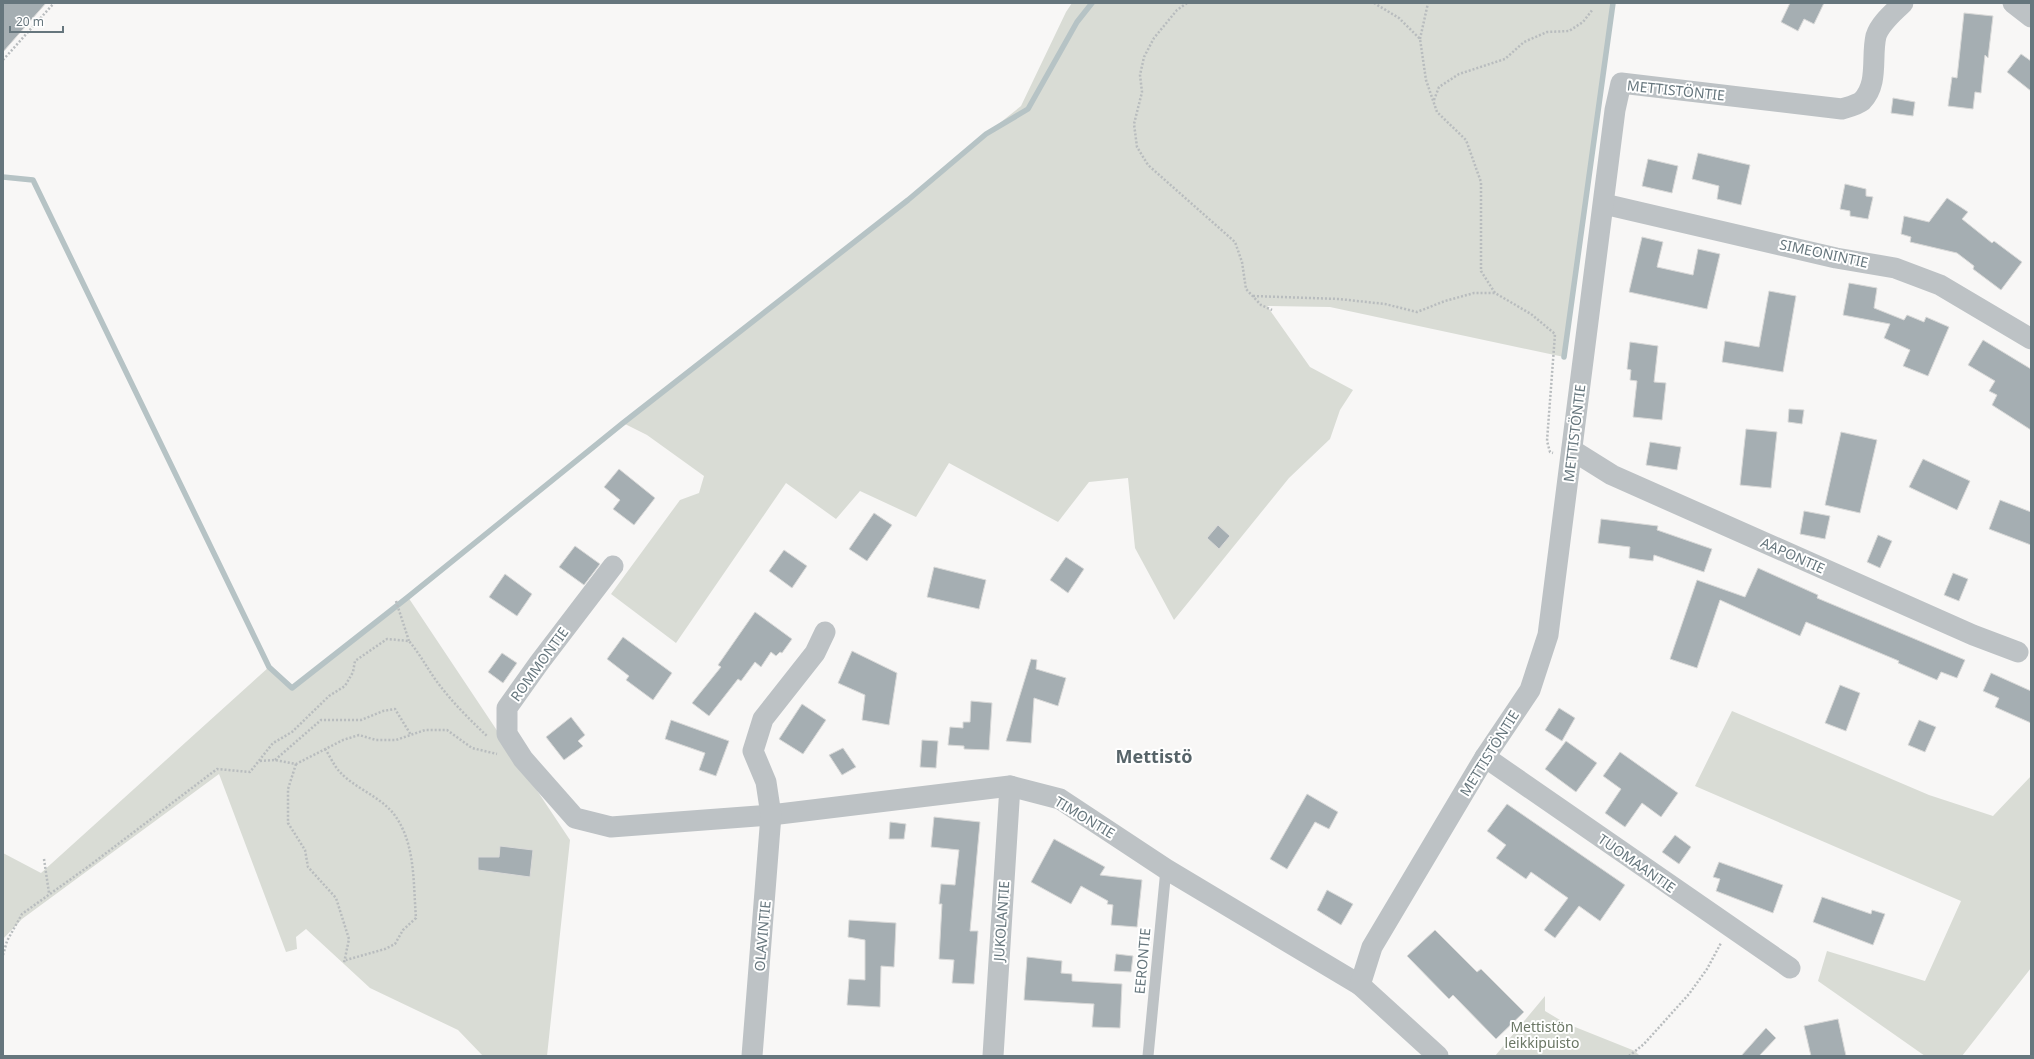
<svg xmlns="http://www.w3.org/2000/svg" width="2034" height="1059" viewBox="0 0 2034 1059" font-family="'Noto Sans',sans-serif">
  <rect width="100%" height="100%" fill="#f8f7f6"/>
  <!-- green -->
  <g fill="#d9dcd5">
    <path d="M1072 3H1613L1564 357 1330 307 1267 306 1310 367 1353 390 1340 410 1330 439 1289 478 1174 620 1135 548 1128 478 1089 482 1058 522 949 463 916 517 860 491 836 519 786 483 676 643 611 594 680 500 699 493 704 476 647 435 623 423 908 200 986 134 1021 106 1066 12Z"/>
    <path d="M408 597 570 840 547 1056H483L458 1030 370 988 306 929 296 937 297 949 286 952 219 774 22 919 3 939V853L41 873 269 667 292 688Z"/>
    <path d="M1732 711 1929 795 1993 816 2031 776V968L1962 1056H1925L1818 981 1827 951 1925 981 1961 901 1695 786Z"/>
    <path d="M1545 996V1011L1565 1023 1635 1051 1640 1056H1495Z"/>
  </g>
  <g fill="none" stroke-linecap="round" stroke-linejoin="round">
    <!-- stream -->
    <g stroke="#b6c3c5" stroke-width="5.5">
      <path d="M3 177 33 180 269 667 292 688 408 597 623 423 908 200 986 134 1028 109 1077 22 1092 3"/>
      <path d="M1564 357 1613 3"/>
    </g>
  </g>
  <!-- building -->
  <g fill="#a5aeb2" stroke="#d9d9d8">
    <path d="M3 3H46L3 52Z"/>
    <path d="M1790 3H1824L1814 24 1804 19 1798 31 1781 22Z"/>
    <path d="M1964 13 1993 16 1988 58 1985 55 1981 93 1975 92 1973 109 1948 106 1952 77 1957 78Z"/>
    <path d="M2021 54 2031 61V91L2007 72Z"/>
    <path d="M1893 98 1915 102 1913 116 1891 113Z"/>
    <path d="M1698 153 1750 165 1741 205 1717 199 1719 186 1692 179Z"/>
    <path d="M1648 159 1678 166 1672 193 1642 186Z"/>
    <path d="M1845 184 1866 189V196L1873 197 1868 219 1850 216V211L1840 209Z"/>
    <path d="M1947 198 1968 212 1962 219 1992 243 1994 241 2022 262 2001 290 1973 269 1974 266 1957 253 1910 242 1911 237 1901 234 1904 216 1929 222Z"/>
    <path d="M1642 237 1663 242 1657 267 1693 275 1698 249 1720 254 1707 309 1629 292Z"/>
    <path d="M1849 283 1877 288 1874 308 1904 320 1907 315 1924 322 1926 317 1949 327 1928 376 1903 366 1910 350 1884 338 1890 324 1843 315Z"/>
    <path d="M1769 291 1796 296 1783 372 1722 362 1725 341 1759 347Z"/>
    <path d="M1983 340 2031 369V430L1992 405 1997 395 1989 391 1995 381 1968 365Z"/>
    <path d="M1630 342 1658 346 1654 382 1666 383 1662 420 1633 417 1637 381 1630 380 1631 370 1627 369Z"/>
    <path d="M1789 409 1804 410 1802 424 1788 422Z"/>
    <path d="M1746 429 1777 432 1771 488 1740 485Z"/>
    <path d="M1841 432 1877 440 1860 513 1825 505Z"/>
    <path d="M1650 442 1681 447 1677 470 1646 465Z"/>
    <path d="M1923 459 1970 481 1957 510 1909 487Z"/>
    <path d="M619 469 655 498 634 525 613 509 620 500 604 487Z"/>
    <path d="M2000 500 2031 512V545L1989 529Z"/>
    <path d="M1804 511 1830 516 1825 539 1800 534Z"/>
    <path d="M874 513 892 525 867 561 849 549Z"/>
    <path d="M1601 519 1658 526 1657 530 1712 549 1704 572 1654 555 1653 561 1629 558 1630 547 1598 543Z"/>
    <path d="M1218 525 1230 536 1219 549 1207 538Z"/>
    <path d="M1878 535 1892 541 1880 568 1867 562Z"/>
    <path d="M575 546 600 564 584 585 559 567Z"/>
    <path d="M784 550 807 566 792 588 769 571Z"/>
    <path d="M1066 557 1084 569 1068 593 1050 580Z"/>
    <path d="M934 567 986 580 979 609 927 597Z"/>
    <path d="M1758 568 1818 595 1817 598 1965 660 1957 678 1941 672 1937 680 1898 663 1899 661 1806 622 1800 636 1720 600 1697 668 1670 659 1697 580 1745 597Z"/>
    <path d="M1953 573 1968 579 1959 601 1944 595Z"/>
    <path d="M505 574 532 594 517 616 489 597Z"/>
    <path d="M755 612 792 639 782 653 780 652 776 656 771 652 761 667 755 662 741 681 738 679 709 716 692 703 721 667 718 665Z"/>
    <path d="M623 637 672 673 653 700 626 680 629 676 607 659Z"/>
    <path d="M852 651 897 673 889 725 862 720 865 695 838 683Z"/>
    <path d="M502 653 517 663 503 683 488 672Z"/>
    <path d="M1031 659 1037 660 1036 669 1066 678 1058 706 1034 698 1031 743 1006 741Z"/>
    <path d="M1991 673 2031 691V723L1995 707 1999 698 1983 691Z"/>
    <path d="M1840 685 1860 693 1846 731 1825 723Z"/>
    <path d="M971 701 992 703 989 750 964 749V746L948 745 950 727 963 728V722H970Z"/>
    <path d="M802 704 826 720 803 754 779 739Z"/>
    <path d="M1559 708 1575 718 1562 741 1545 730Z"/>
    <path d="M571 717 585 735 578 741 583 746 564 760 546 737Z"/>
    <path d="M671 720 729 741 716 776 699 770 705 753 665 739Z"/>
    <path d="M1919 720 1936 727 1925 752 1908 745Z"/>
    <path d="M922 740 938 741 936 768 920 767Z"/>
    <path d="M1566 741 1597 763 1576 792 1545 769Z"/>
    <path d="M843 748 856 767 842 775 829 755Z"/>
    <path d="M1620 752 1678 793 1661 817 1642 803 1625 827 1605 813 1621 789 1603 776Z"/>
    <path d="M1307 794 1338 812 1329 829 1315 822 1287 869 1270 859Z"/>
    <path d="M1507 804 1625 885 1600 921 1579 906 1555 938 1544 930 1568 898 1531 872 1526 879 1496 858 1506 845 1487 831Z"/>
    <path d="M934 817 980 822 970 931H978L974 984 952 983 954 960 939 959 942 904H939L941 884 955 885 959 850 931 847Z"/>
    <path d="M890 822 906 824 904 839H889Z"/>
    <path d="M1675 835 1691 847 1679 864 1662 852Z"/>
    <path d="M1054 839 1105 867 1100 875 1142 880 1137 927 1111 925 1113 905 1107 904 1108 901 1081 886 1071 904 1031 882Z"/>
    <path d="M500 846 533 850 530 877 478 870V857H499Z"/>
    <path d="M1719 862 1783 885 1773 913 1716 891 1720 879 1713 877Z"/>
    <path d="M1327 890 1353 904 1341 925 1317 910Z"/>
    <path d="M1822 897 1871 914 1872 910 1885 914 1873 945 1813 922Z"/>
    <path d="M849 920 896 923 894 967 881 966 880 1007 847 1005 849 979 865 980V940L848 937Z"/>
    <path d="M1435 930 1477 972 1481 969 1524 1012 1496 1039 1453 995 1449 999 1407 956Z"/>
    <path d="M1116 954 1133 956 1131 972 1114 971Z"/>
    <path d="M1027 957 1062 961 1061 973 1072 974V981L1122 984 1120 1028 1092 1027 1094 1004 1024 1000Z"/>
    <path d="M1838 1019 1846 1056H1811L1804 1026Z"/>
    <path d="M1766 1028 1776 1038 1759 1056H1741Z"/>
  </g>
  <g fill="none" stroke-linecap="round" stroke-linejoin="round">
    <!-- path -->
    <g stroke="#b8bcbe" stroke-width="2.5" stroke-dasharray="2 2" stroke-linecap="butt">
      <path d="M1187 3 1177 10 1154 38 1144 57 1140 75 1142 92 1134 124 1137 147 1148 165 1235 242 1242 262 1246 289 1261 305 1272 310"/>
      <path d="M1374 3 1399 18 1420 39 1426 80 1437 112 1466 140 1481 182V271L1495 293 1531 314 1555 334 1547 441 1550 452 1553 453"/>
      <path d="M1420 39 1428 3"/>
      <path d="M3 60 54 3"/>
      <path d="M1434 100 1439 87 1459 74 1505 59 1524 42 1547 32 1569 31 1583 22 1593 9"/>
      <path d="M1253 296 1339 299 1385 304 1417 312 1445 301 1474 293H1495"/>
      <path d="M396 601 409 641"/>
      <path d="M325 749C330 756 334 766 340 772 353 787 379 796 393 813 416 842 413 883 416 918L403 930 395 944 385 949 346 960"/>
      <path d="M275 760 321 720H361L383 711 395 709 411 735"/>
      <path d="M260 761 275 760 296 764 343 740 359 735 376 740H396L425 730H447L472 748 497 754"/>
      <path d="M296 764 288 789V823L305 850 308 867 336 898 349 939 344 963"/>
      <path d="M44 859 49 893"/>
      <path d="M3 955 7 941 22 914 89 866 217 769 250 772 273 743 292 732 329 696 345 686 353 672 355 661 387 639 409 641C419 653 426 666 435 679 450 700 469 719 487 736"/>
      <path d="M1629 1056 1644 1044 1689 994 1707 969 1721 943"/>
    </g>
    <!-- lane -->
    <path stroke="#bdc2c5" stroke-width="11" d="M1148 1056 1166 869"/>
    <!-- street -->
    <g stroke="#bdc2c5" stroke-width="21">
      <path d="M2013 3 2031 17"/>
      <path d="M1604 204 1836 258 1895 268 1940 285 2031 339"/>
      <path d="M1572 450 1612 475 1973 635 2018 652"/>
      <path d="M613 566 539 663 507 708V734L523 759 575 818 611 827 771 815 1010 786 1060 799 1166 869 1360 985"/>
      <path d="M1485 757 1790 968"/>
      <path d="M752 1056 771 815 766 782 753 751 763 719 815 653 825 632"/>
      <path d="M993 1056 1010 786"/>
      <path d="M1438 1056 1360 985 1372 947 1485 757 1530 690 1548 635 1615 110 1621 83 1842 109C1848 107 1857 105 1862 101 1879 84 1871 57 1876 36 1880 23 1894 12 1903 3"/>
    </g>
  </g>
  <g text-anchor="middle" dominant-baseline="central" stroke-width="4" stroke-linejoin="round" paint-order="stroke">
    <!-- street labels -->
    <g font-size="14" fill="#66767d" stroke="#fff">
      <text transform="translate(1676 90) rotate(6)">METTISTÖNTIE</text>
      <text transform="translate(1824 253) rotate(12)">SIMEONINTIE</text>
      <text transform="translate(1574 433) rotate(-83)">METTISTÖNTIE</text>
      <text transform="translate(1793 555) rotate(24)">AAPONTIE</text>
      <text transform="translate(539 664) rotate(-54)">ROMMONTIE</text>
      <text transform="translate(1489 753) rotate(-58)">METTISTÖNTIE</text>
      <text transform="translate(1085 817) rotate(31)">TIMONTIE</text>
      <text transform="translate(1637 863) rotate(35)">TUOMAANTIE</text>
      <text transform="translate(1001 921) rotate(-86)">JUKOLANTIE</text>
      <text transform="translate(762 936) rotate(-85)">OLAVINTIE</text>
      <text transform="translate(1142 961) rotate(-85)">EERONTIE</text>
    </g>
    <!-- park labels -->
    <g font-size="14" fill="#6a7664" stroke="#fff">
      <text x="1542" y="1026">Mettistön<tspan x="1542" dy="16">leikkipuisto</tspan></text>
    </g>
    <!-- district labels -->
    <g font-size="18" font-weight="bold" fill="#576469" stroke="#fff">
      <text x="1154" y="756">Mettistö</text>
    </g>
  </g>
  <!-- border -->
  <rect width="2034" height="1059" fill="none" stroke="#66767d" stroke-width="8"/>
  <!-- scale -->
  <path d="M10 26v6h53v-6" fill="none" stroke="#66767d" stroke-width="2"/>
  <text x="16" y="26" font-size="12" fill="#66767d" stroke="#ffffff" stroke-width="3" paint-order="stroke">20 m</text>
</svg>
